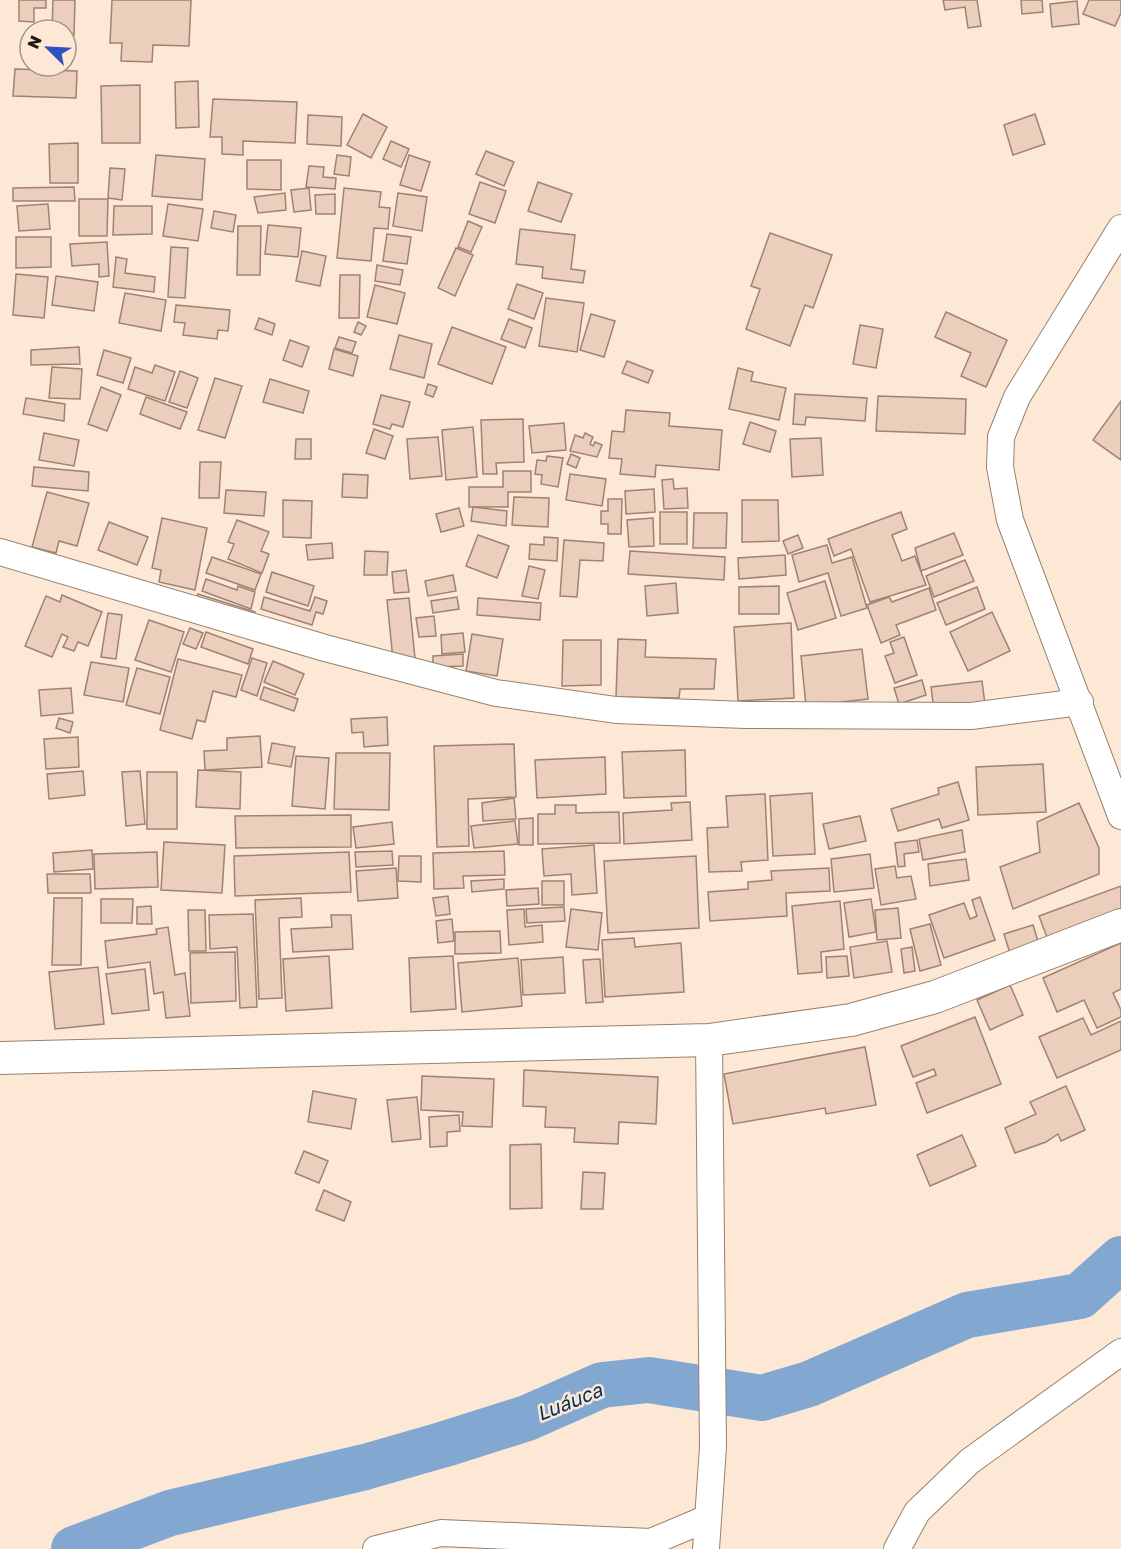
<svg xmlns="http://www.w3.org/2000/svg" width="1121" height="1549" viewBox="0 0 1121 1549" font-family="'Golos Text',sans-serif">
  <rect width="100%" height="100%" fill="#fde8d6"/>
  <g fill="none" stroke-linecap="round" stroke-linejoin="round">
    <!-- river -->
    <path stroke="#82a8d2" stroke-width="46" d="M74 1549 170 1513 365 1467 445 1444 527 1418 602 1385 649 1380 762 1398 809 1384 967 1315 1080 1296 1121 1259"/>
  </g>
  <!-- building -->
  <g fill="#ebcebb" stroke="#9e8372" stroke-width="1.5">
    <path d="M19 0H46V8H34V22L19 21Z"/>
    <path d="M53 0H75L74 35H66V30H52Z"/>
    <path d="M112 0H191L189 46 153 45 152 62 121 61 122 43H110Z"/>
    <path d="M943 0H977L981 26 968 28 965 7 945 10Z"/>
    <path d="M1021 0H1042L1043 12 1022 14Z"/>
    <path d="M1089 0H1121V13L1115 26 1083 14Z"/>
    <path d="M1077 1 1079 24 1052 27 1050 4Z"/>
    <path d="M15 69 77 71 76 98 13 96Z"/>
    <path d="M198 81 199 127 176 128 175 82Z"/>
    <path d="M140 85V143H102L101 86Z"/>
    <path d="M213 99 297 102 295 143 243 141V155L222 154V137H210Z"/>
    <path d="M363 114 387 127 371 158 347 145Z"/>
    <path d="M1035 114 1045 144 1013 155 1004 125Z"/>
    <path d="M308 115 342 117 341 146 307 144Z"/>
    <path d="M391 141 409 149 401 167 383 159Z"/>
    <path d="M78 143V183H50L49 144Z"/>
    <path d="M486 151 514 162 504 186 476 174Z"/>
    <path d="M156 155 205 159 202 200 152 196Z"/>
    <path d="M337 155 351 157 349 176 334 174Z"/>
    <path d="M409 155 430 162 421 191 400 185Z"/>
    <path d="M247 160H281V190L247 189Z"/>
    <path d="M309 166 324 167 323 177 336 178 335 189 306 187Z"/>
    <path d="M110 168 125 169 122 200 108 198Z"/>
    <path d="M480 182 506 191 495 223 469 214Z"/>
    <path d="M538 182 572 194 561 222 528 211Z"/>
    <path d="M74 187 75 201H13V188Z"/>
    <path d="M309 188 311 210 294 212 291 190Z"/>
    <path d="M344 188 381 192 379 207 390 208 388 229 374 228 371 261 337 258Z"/>
    <path d="M285 193 286 210 258 213 254 197Z"/>
    <path d="M398 193 427 197 422 231 393 226Z"/>
    <path d="M335 194V214H316L315 195Z"/>
    <path d="M79 199H108L107 236H79Z"/>
    <path d="M48 204 50 229 19 231 17 206Z"/>
    <path d="M168 204 203 209 198 241 163 236Z"/>
    <path d="M114 206H152V234L113 235Z"/>
    <path d="M214 211 236 215 233 232 211 228Z"/>
    <path d="M468 221 482 227 471 252 458 247Z"/>
    <path d="M268 225 301 228 298 257 265 254Z"/>
    <path d="M238 226H261L260 275H237Z"/>
    <path d="M520 229 575 235 571 269 585 271 583 283 542 278 543 267 516 264Z"/>
    <path d="M770 233 832 255 813 308 805 305 790 346 746 329 760 289 751 286Z"/>
    <path d="M387 234 411 237 407 264 383 261Z"/>
    <path d="M16 237H51V267L16 268Z"/>
    <path d="M107 242 109 276 99 277V264L72 266 70 244Z"/>
    <path d="M171 247 188 248 185 298 168 297Z"/>
    <path d="M456 248 473 255 455 296 438 288Z"/>
    <path d="M302 251 326 256 320 286 296 281Z"/>
    <path d="M116 257 127 259 125 273 155 277 154 292 113 287Z"/>
    <path d="M377 265 403 270 400 285 375 281Z"/>
    <path d="M16 274 48 277 44 318 13 315Z"/>
    <path d="M340 275H360L359 318H339Z"/>
    <path d="M56 276 98 282 94 311 52 305Z"/>
    <path d="M517 284 543 293 534 319 508 309Z"/>
    <path d="M375 285 405 293 397 324 367 317Z"/>
    <path d="M125 293 166 300 161 331 119 323Z"/>
    <path d="M546 298 584 303 577 352 539 346Z"/>
    <path d="M176 305 230 310 228 331 218 330 217 339 183 335 185 323 174 322Z"/>
    <path d="M946 312 1007 340 986 387 961 376 971 353 935 337Z"/>
    <path d="M591 314 615 321 604 357 580 350Z"/>
    <path d="M259 318 275 324 272 335 255 329Z"/>
    <path d="M509 319 532 328 525 348 501 339Z"/>
    <path d="M358 322 366 326 361 335 354 332Z"/>
    <path d="M860 325 883 329 876 368 853 364Z"/>
    <path d="M452 327 506 347 492 384 438 364Z"/>
    <path d="M399 335 432 344 424 378 390 369Z"/>
    <path d="M339 337 356 342 352 353 335 348Z"/>
    <path d="M290 340 309 347 302 367 283 360Z"/>
    <path d="M79 347 80 364 31 365V350Z"/>
    <path d="M334 349 358 356 353 376 329 369Z"/>
    <path d="M104 350 131 358 123 383 97 375Z"/>
    <path d="M627 361 653 371 648 383 622 373Z"/>
    <path d="M155 365 175 372 165 401 128 389 135 367 152 373Z"/>
    <path d="M52 367 82 369 80 399 49 398Z"/>
    <path d="M738 368 753 372 751 381 786 388 779 420 729 409Z"/>
    <path d="M180 371 198 378 187 408 169 402Z"/>
    <path d="M215 378 242 386 225 438 198 430Z"/>
    <path d="M270 379 309 391 303 413 263 402Z"/>
    <path d="M428 384 437 387 433 397 425 394Z"/>
    <path d="M101 387 121 395 107 431 88 424Z"/>
    <path d="M795 394 867 398 865 421 806 417 805 425 793 424Z"/>
    <path d="M381 395 410 402 403 427 392 424 390 429 373 424Z"/>
    <path d="M878 396 966 399 965 434 876 431Z"/>
    <path d="M146 397 187 412 180 429 140 414Z"/>
    <path d="M26 398 65 404 64 421 23 414Z"/>
    <path d="M1121 401V460L1093 440Z"/>
    <path d="M626 410 670 413 669 426 722 430 719 470 656 465 655 477 620 474 622 459 609 458 612 431 624 432Z"/>
    <path d="M523 419 524 462 496 463 497 474H483L481 420Z"/>
    <path d="M750 422 776 431 770 452 743 444Z"/>
    <path d="M564 423 566 450 532 453 529 426Z"/>
    <path d="M473 427 477 477 446 480 442 430Z"/>
    <path d="M374 429 393 436 385 459 366 453Z"/>
    <path d="M44 433 79 440 74 466 39 460Z"/>
    <path d="M585 433 593 437 590 444 593 446 595 442 602 445 597 457 570 451 575 435 583 438Z"/>
    <path d="M438 437 442 476 410 479 407 439Z"/>
    <path d="M821 438 823 475 792 477 790 439Z"/>
    <path d="M296 439H311V459H295Z"/>
    <path d="M571 454 580 458 576 468 567 464Z"/>
    <path d="M547 456 563 458 558 487 541 484 542 475 535 474 537 460 546 461Z"/>
    <path d="M200 462H221L219 498H199Z"/>
    <path d="M34 467 89 472 88 491 32 486Z"/>
    <path d="M503 471H531V492H508V507H469V487H503Z"/>
    <path d="M343 474 368 475 367 498 342 497Z"/>
    <path d="M570 474 606 479 602 506 566 500Z"/>
    <path d="M673 479 674 489 687 488 688 508 664 509 662 480Z"/>
    <path d="M654 489 655 512 626 514 625 491Z"/>
    <path d="M226 490 266 492 264 516 224 513Z"/>
    <path d="M47 492 89 503 77 546 59 541 56 553 32 547Z"/>
    <path d="M514 497 549 498 548 527 512 525Z"/>
    <path d="M608 499H622L621 534H608V524H601V511H608Z"/>
    <path d="M283 500 312 501 311 538 283 537Z"/>
    <path d="M742 500H778L779 541 742 542Z"/>
    <path d="M473 507 507 511 506 526 471 521Z"/>
    <path d="M459 508 464 526 441 532 436 514Z"/>
    <rect x="660" y="512" width="27" height="32"/>
    <path d="M901 512 907 529 892 535 902 561 915 556 926 585 870 602 851 549 834 556 828 539Z"/>
    <path d="M694 513H727L726 548H693Z"/>
    <path d="M162 518 207 528 195 590 159 582 161 570 152 568Z"/>
    <path d="M653 518 654 546 629 547 627 520Z"/>
    <path d="M237 520 269 532 261 551 269 554 262 573 228 559 234 544 228 542Z"/>
    <path d="M109 522 148 537 137 565 98 550Z"/>
    <path d="M954 533 963 555 921 571 915 548Z"/>
    <path d="M478 535 509 546 497 578 466 566Z"/>
    <path d="M798 535 803 548 788 554 783 541Z"/>
    <path d="M544 537 558 538 557 561 529 559 530 544 544 545Z"/>
    <path d="M564 540 604 543 603 561 580 560 577 597 560 596Z"/>
    <path d="M332 543 333 558 308 560 306 545Z"/>
    <path d="M827 545 832 563 852 557 867 608 841 616 828 573 799 582 792 555Z"/>
    <path d="M365 551 388 552 387 575H364Z"/>
    <path d="M630 551 725 557 724 580 628 574Z"/>
    <path d="M785 555 786 575 739 579 738 558Z"/>
    <path d="M212 557 261 574 255 590 206 573Z"/>
    <path d="M965 560 974 581 934 597 926 576Z"/>
    <path d="M529 566 545 570 538 599 522 596Z"/>
    <path d="M406 570 409 592 394 593 392 572Z"/>
    <path d="M272 572 314 586 308 606 266 592Z"/>
    <path d="M453 575 456 591 428 596 425 581Z"/>
    <path d="M206 579 237 590 238 586 255 592 251 609 202 591Z"/>
    <path d="M825 581 836 618 798 630 787 593Z"/>
    <path d="M676 583 678 613 647 616 645 586Z"/>
    <path d="M779 586V614H739V587Z"/>
    <path d="M977 587 985 609 946 625 937 603Z"/>
    <path d="M929 588 936 610 896 625 900 635 881 643 867 605 889 597 892 602Z"/>
    <path d="M198 594 255 612 251 624 194 605Z"/>
    <path d="M62 595 102 612 88 646 78 642 74 651 63 647 68 637 62 634 52 657 25 646 46 596 60 602Z"/>
    <path d="M264 597 310 611 315 597 327 601 323 614 316 612 312 625 261 609Z"/>
    <path d="M457 597 459 609 433 613 431 601Z"/>
    <path d="M409 598 415 658 393 660 387 600Z"/>
    <path d="M478 598 541 603 540 620 477 615Z"/>
    <path d="M992 612 1010 651 968 671 950 632Z"/>
    <path d="M108 613 122 615 116 659 101 657Z"/>
    <path d="M434 616 436 636 419 637 416 618Z"/>
    <path d="M149 620 184 632 171 672 135 660Z"/>
    <path d="M791 623 794 698 738 701 734 627Z"/>
    <path d="M190 628 203 633 196 649 183 644Z"/>
    <path d="M206 632 253 649 248 664 201 647Z"/>
    <path d="M463 633 465 652 442 654 441 635Z"/>
    <path d="M472 634 503 639 497 676 466 671Z"/>
    <path d="M904 637 917 675 895 683 885 656 894 653 890 642Z"/>
    <path d="M618 639 646 640 645 657 716 659 714 689H680L679 698 616 697Z"/>
    <path d="M563 640H601V685L562 686Z"/>
    <path d="M862 649 868 699 806 706 801 656Z"/>
    <path d="M463 654V666L433 667V656Z"/>
    <path d="M252 658 267 663 257 696 241 690Z"/>
    <path d="M178 659 242 675 236 697 213 691 205 722 197 720 192 739 160 730Z"/>
    <path d="M273 661 304 674 295 695 264 682Z"/>
    <path d="M91 662 129 668 123 702 84 695Z"/>
    <path d="M137 668 170 677 160 714 126 705Z"/>
    <path d="M922 680 926 695 899 704 894 688Z"/>
    <path d="M982 681 985 704 934 711 931 687Z"/>
    <path d="M264 687 298 699 294 711 260 699Z"/>
    <path d="M71 688 73 713 41 716 39 690Z"/>
    <path d="M387 717 388 745 364 747 363 732 352 733 351 719Z"/>
    <path d="M59 718 73 722 70 733 56 728Z"/>
    <path d="M260 736 262 767 205 770 204 751 227 750V738Z"/>
    <path d="M78 737 79 767 46 769 44 739Z"/>
    <path d="M272 743 295 747 291 767 268 763Z"/>
    <path d="M514 744 516 797 468 799 469 846 437 847 434 746Z"/>
    <path d="M685 750 686 796 624 798 622 752Z"/>
    <path d="M336 753H390L389 810 334 809Z"/>
    <path d="M296 756 329 758 325 809 292 806Z"/>
    <path d="M605 757 606 794 537 798 535 760Z"/>
    <path d="M1043 764 1046 812 978 815 976 767Z"/>
    <path d="M198 770 241 772 240 809 196 807Z"/>
    <path d="M83 771 85 795 49 799 47 774Z"/>
    <path d="M140 771 145 824 126 826 122 772Z"/>
    <rect x="147" y="772" width="30" height="57"/>
    <path d="M958 782 969 820 942 828 939 819 898 831 891 809 939 794 938 788Z"/>
    <path d="M812 793 815 854 773 856 770 796Z"/>
    <path d="M765 794 768 860 741 862 742 871 709 872 707 828 728 827 726 796Z"/>
    <path d="M514 798 516 819 483 821 482 803Z"/>
    <path d="M690 802 692 840 624 844 623 813 672 810 671 803Z"/>
    <path d="M1079 803 1099 848V874L1013 909 1000 867 1040 852 1037 822Z"/>
    <path d="M555 805H576V813L619 812 620 843 538 844V814H555Z"/>
    <path d="M351 815V847L236 848 235 816Z"/>
    <path d="M860 816 866 841 829 849 823 824Z"/>
    <path d="M533 818V845H519V819Z"/>
    <path d="M515 821 518 844 474 848 471 826Z"/>
    <path d="M392 822 394 844 356 848 353 827Z"/>
    <path d="M962 830 965 852 923 860 919 839Z"/>
    <path d="M917 840 919 852 904 854 905 866 898 867 895 843Z"/>
    <path d="M164 842 225 845 222 893 161 890Z"/>
    <path d="M594 845 597 893 572 895 571 874 544 876 542 849Z"/>
    <path d="M92 850 93 869 54 872 53 853Z"/>
    <path d="M392 851 393 865 356 867 355 852Z"/>
    <path d="M504 851 505 875 463 876 464 888 434 889 433 853Z"/>
    <path d="M157 852 158 887 95 889 94 854Z"/>
    <path d="M349 852 351 892 235 896 234 856Z"/>
    <path d="M870 854 874 888 834 892 831 859Z"/>
    <path d="M399 856H421V882L398 881Z"/>
    <path d="M696 856 699 928 608 933 604 861Z"/>
    <path d="M966 859 969 880 930 886 928 864Z"/>
    <path d="M895 866 897 878 911 876 916 899 881 905 875 869Z"/>
    <path d="M396 868 398 898 358 901 356 871Z"/>
    <path d="M829 868 830 891 786 893 787 916 710 921 708 892 748 889V882L772 880 771 871Z"/>
    <path d="M47 874H90L91 893H48Z"/>
    <path d="M504 879V889L472 892 471 881Z"/>
    <rect x="542" y="881" width="22" height="24"/>
    <path d="M1121 886V922L1051 948 1039 916Z"/>
    <path d="M538 888 539 904 507 906 506 890Z"/>
    <path d="M448 896 450 914 436 916 433 898Z"/>
    <path d="M980 897 995 940 944 958 929 915 964 903 970 919 977 916 972 900Z"/>
    <path d="M54 898H82L81 965H52Z"/>
    <path d="M301 898 302 917 279 918 282 998 259 999 255 900Z"/>
    <path d="M101 899H133L132 923H101Z"/>
    <path d="M871 899 876 932 849 937 844 903Z"/>
    <path d="M840 901 844 949 821 952 822 972 798 974 792 906Z"/>
    <path d="M151 906 152 924H137V907Z"/>
    <path d="M564 907 565 921 527 923 526 909Z"/>
    <path d="M898 908 901 938 877 940 875 910Z"/>
    <path d="M524 909 525 927 542 925 543 942 509 945 507 910Z"/>
    <path d="M571 909 602 913 598 950 566 947Z"/>
    <path d="M188 910H205L206 951H189Z"/>
    <path d="M253 914 257 1007 240 1008 237 947 210 949 209 915Z"/>
    <path d="M331 915H351L353 949 293 952 291 929 332 927Z"/>
    <path d="M452 919 454 941 438 943 436 921Z"/>
    <path d="M930 924 941 965 920 971 910 929Z"/>
    <path d="M1033 925 1041 951 1012 960 1004 934Z"/>
    <path d="M168 927 175 975 185 973 190 1016 166 1018 163 992 154 994 150 962 108 968 105 941 157 934 156 929Z"/>
    <path d="M500 931 501 953 455 954V932Z"/>
    <path d="M634 938 635 947 681 943 684 992 605 997 602 940Z"/>
    <path d="M887 941 892 972 854 978 850 947Z"/>
    <path d="M1121 943V989L1113 993 1121 1010V1017L1097 1028 1084 1000 1057 1012 1043 978Z"/>
    <path d="M912 947 915 971 904 973 901 949Z"/>
    <path d="M235 952 236 1001 191 1003 190 953Z"/>
    <path d="M329 956 332 1008 286 1011 283 959Z"/>
    <path d="M453 956 456 1009 411 1012 409 958Z"/>
    <path d="M847 956 849 976 827 978 826 957Z"/>
    <path d="M563 957 565 993 523 995 521 960Z"/>
    <path d="M518 958 522 1006 462 1012 458 963Z"/>
    <path d="M600 959 603 1002 586 1003 583 960Z"/>
    <path d="M98 967 104 1024 55 1029 49 972Z"/>
    <path d="M145 969 149 1010 112 1014 106 974Z"/>
    <path d="M1010 985 1023 1015 990 1030 977 1000Z"/>
    <path d="M975 1017 1001 1084 927 1113 916 1083 936 1075 934 1069 913 1077 901 1046Z"/>
    <path d="M1083 1018 1091 1035 1121 1021V1050L1057 1078 1039 1037Z"/>
    <path d="M865 1047 876 1105 826 1114 825 1108 733 1124 724 1074Z"/>
    <path d="M524 1070 658 1077 656 1124 619 1122 618 1144 574 1142 575 1128 545 1127 546 1107 523 1106Z"/>
    <path d="M422 1076 494 1079 492 1127 462 1126 463 1112 421 1110Z"/>
    <path d="M1066 1086 1085 1130 1061 1141 1058 1134 1046 1142 1015 1153 1005 1128 1036 1114 1030 1102Z"/>
    <path d="M313 1091 356 1099 351 1129 308 1122Z"/>
    <path d="M417 1097 421 1139 392 1142 387 1100Z"/>
    <path d="M459 1115 460 1131 447 1132V1146L430 1147 429 1117Z"/>
    <path d="M962 1135 976 1166 930 1186 917 1155Z"/>
    <path d="M541 1144 542 1208 510 1209V1145Z"/>
    <path d="M304 1151 328 1161 319 1183 295 1173Z"/>
    <path d="M583 1172 605 1173 603 1209H581Z"/>
    <path d="M324 1190 351 1202 344 1221 316 1210Z"/>
  </g>
  <g fill="none" stroke-linecap="round" stroke-linejoin="round">
    <!-- minor casing -->
    <g stroke="#98806c" stroke-width="28">
      <g id="minor">
        <path d="M1121 228 1017 397 1001 437 1000 467 1010 520 1121 816"/>
        <path d="M0 552 325 648 496 693 616 710 745 715 971 716 1080 702"/>
        <path d="M376 1549 441 1533 651 1542 708 1518"/>
        <path d="M706 1549 713 1447 709 1040"/>
        <path d="M897 1549 917 1512 970 1461 1121 1352"/>
      </g>
    </g>
    <!-- major casing -->
    <g stroke="#98806c" stroke-width="34">
      <path id="major" d="M0 1058 709 1040 851 1020 935 997 1121 925"/>
    </g>
    <!-- minor -->
    <use href="#minor" stroke="#fff" stroke-width="26"/>
    <!-- major -->
    <use href="#major" stroke="#fff" stroke-width="32"/>
  </g>
  <g text-anchor="middle" dominant-baseline="central" stroke-width="5" stroke-linejoin="round" paint-order="stroke">
    <!-- water labels -->
    <g font-size="20" font-style="italic" fill="#053057" stroke="#fde8d6">
      <text transform="translate(569 1401) rotate(-22)">Luáuca</text>
    </g>
  </g>
  <!-- north arrow -->
  <g transform="translate(48 48) rotate(294)"><circle r="28" fill="#fde8d6" stroke="#a59587" stroke-width="1.5"/>
  <path d="M0-4.5L10 22L0 15L-10 22Z" fill="#2b52c1"/>
  <text y="-9" font-size="16" font-weight="bold" text-anchor="middle" fill="#211810">N</text>
  </g>
</svg>
